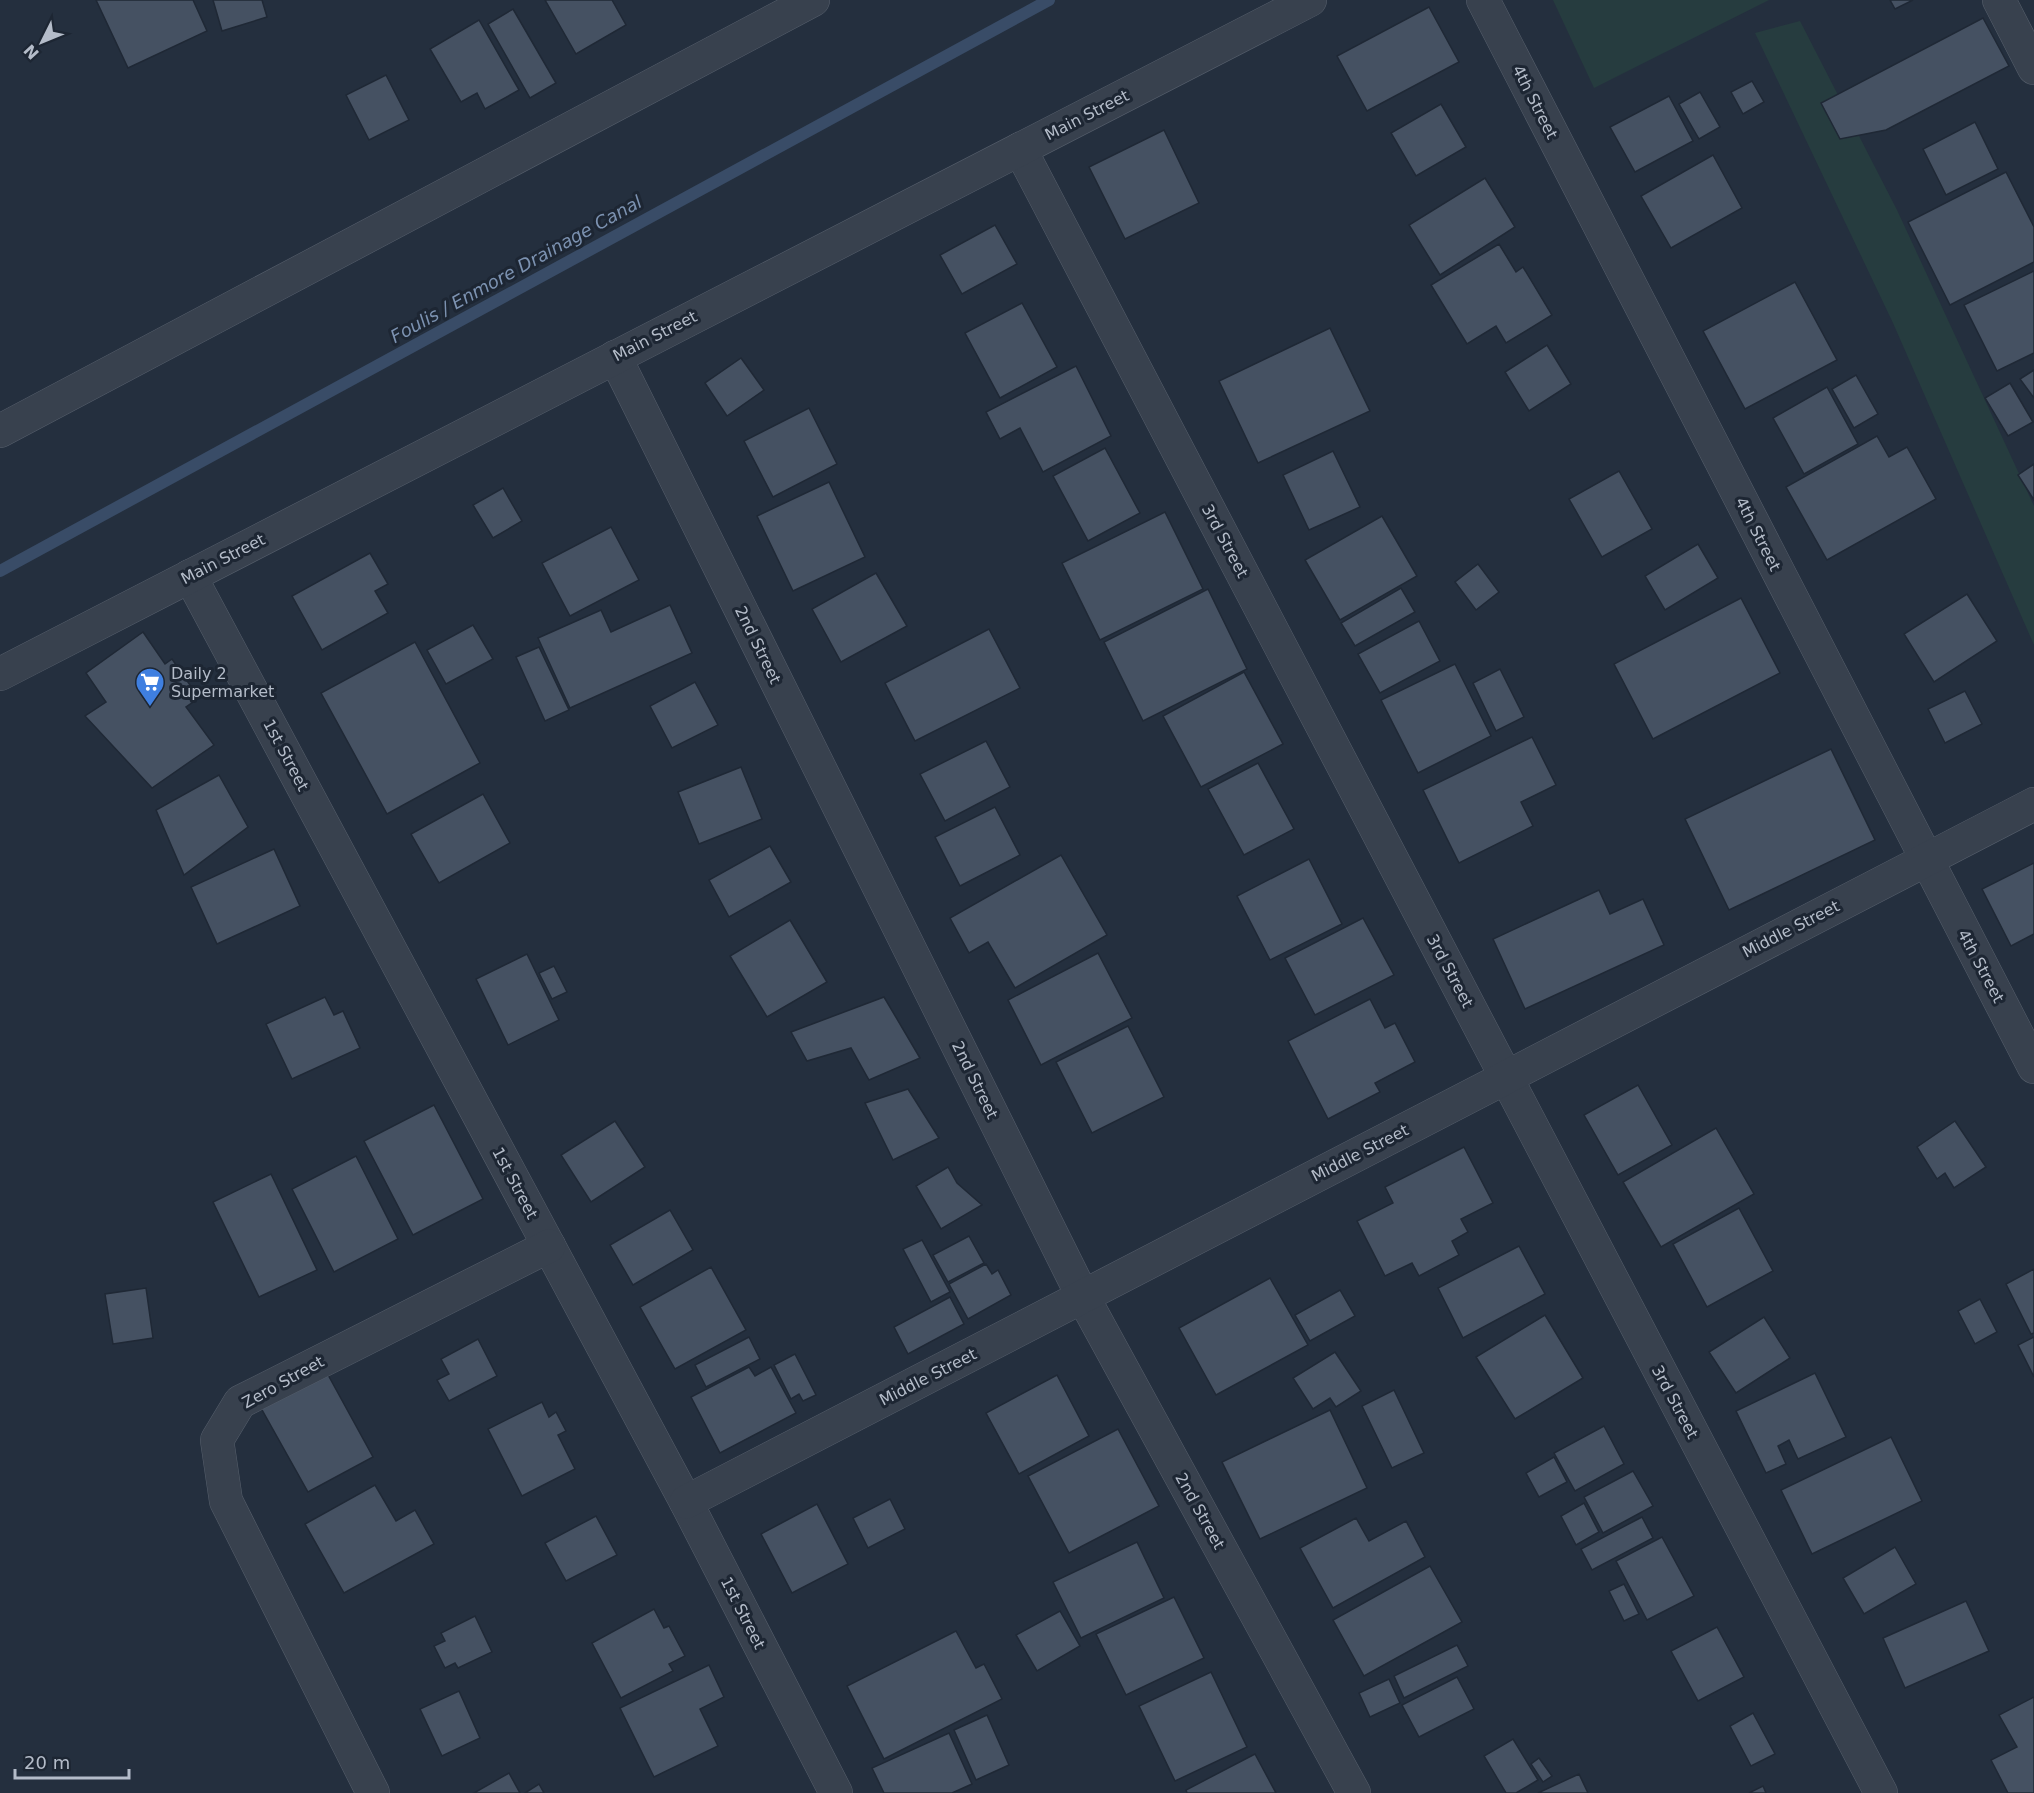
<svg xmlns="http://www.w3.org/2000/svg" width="2034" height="1793" viewBox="0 0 2034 1793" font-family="'DejaVu Sans',sans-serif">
  <rect width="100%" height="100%" fill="#242f3e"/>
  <!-- green -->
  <g fill="#263c3f">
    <path d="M1553 0H1769L1594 88Z"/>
    <path d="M1800 21 1897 210 2034 506V645L1893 323 1755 33Z"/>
  </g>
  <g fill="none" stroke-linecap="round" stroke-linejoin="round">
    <!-- stream -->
    <path stroke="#394c67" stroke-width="12" d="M0 571 1049 0"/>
  </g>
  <!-- building -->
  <g fill="#455162" stroke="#1f2835" stroke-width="1.5">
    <path d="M96 0H193L207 31 128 68Z"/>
    <path d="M213 0H262L267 17 222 31Z"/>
    <path d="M545 0H612L626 25 576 54Z"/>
    <path d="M1890 0H1913L1895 9Z"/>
    <path d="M1429 7 1459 62 1367 111 1337 56Z"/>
    <path d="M513 9 556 83 530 98 488 24Z"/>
    <path d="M1983 18 2009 66 1886 130 1840 139 1821 103Z"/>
    <path d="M479 20 519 90 485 109 477 93 461 102 430 49Z"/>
    <path d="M386 75 409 120 369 140 346 95Z"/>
    <path d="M1752 81 1764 102 1743 114 1731 92Z"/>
    <path d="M1700 92 1720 127 1699 139 1679 104Z"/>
    <path d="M1669 96 1693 141 1635 172 1610 127Z"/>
    <path d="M1441 104 1466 147 1416 176 1391 133Z"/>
    <path d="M1975 122 1998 169 1946 195 1923 149Z"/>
    <path d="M1164 130 1199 203 1125 239 1089 167Z"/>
    <path d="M1713 155 1742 208 1671 248 1641 196Z"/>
    <path d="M2006 172 2034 227V262L1950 305 1908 222Z"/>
    <path d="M1485 178 1515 227 1440 275 1409 225Z"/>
    <path d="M995 225 1017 264 962 294 940 255Z"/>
    <path d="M1499 244 1516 272 1523 267 1552 315 1506 343 1496 326 1467 344 1431 285Z"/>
    <path d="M2034 271V353L1997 371 1964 305Z"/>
    <path d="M1795 282 1837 360 1745 409 1703 331Z"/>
    <path d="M1022 303 1057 367 1000 398 965 333Z"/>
    <path d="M1330 328 1370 411 1258 463 1219 381Z"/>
    <path d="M1547 345 1571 384 1529 411 1505 372Z"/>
    <path d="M741 358 764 390 727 416 705 383Z"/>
    <path d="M1076 366 1111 436 1043 472 1020 428 1000 439 986 412Z"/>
    <path d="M2034 370V398L2020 379Z"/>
    <path d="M1856 375 1878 414 1854 428 1832 389Z"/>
    <path d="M2010 383 2033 422 2008 436 1985 398Z"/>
    <path d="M1827 387 1858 444 1804 474 1773 418Z"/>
    <path d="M809 408 837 464 773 497 744 441Z"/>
    <path d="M1877 436 1889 457 1907 447 1936 499 1827 560 1786 487Z"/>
    <path d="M1105 448 1140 513 1088 541 1053 476Z"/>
    <path d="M1333 451 1360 507 1309 530 1283 475Z"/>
    <path d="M2034 464V500L2018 475Z"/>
    <path d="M1619 471 1652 529 1602 557 1569 499Z"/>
    <path d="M829 482 865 557 793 591 757 516Z"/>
    <path d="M503 488 522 521 493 538 473 505Z"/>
    <path d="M1165 512 1203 589 1100 640 1062 563Z"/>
    <path d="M1382 516 1417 576 1340 620 1305 560Z"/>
    <path d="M611 527 639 580 570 616 542 563Z"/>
    <path d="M1698 544 1718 578 1665 610 1645 576Z"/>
    <path d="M370 553 388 584 375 591 388 613 322 650 292 596Z"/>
    <path d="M1478 564 1499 592 1476 610 1455 582Z"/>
    <path d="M876 573 907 626 841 662 812 609Z"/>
    <path d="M1401 588 1415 612 1355 646 1341 623Z"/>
    <path d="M1208 589 1247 669 1143 721 1104 642Z"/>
    <path d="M1967 594 1997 641 1934 682 1904 634Z"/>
    <path d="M1741 598 1780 673 1653 739 1614 664Z"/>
    <path d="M670 605 692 653 570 708 538 638 601 610 611 632Z"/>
    <path d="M1419 621 1440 661 1380 693 1358 654Z"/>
    <path d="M473 625 493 659 446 684 427 650Z"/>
    <path d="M989 629 1020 688 915 741 885 683Z"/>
    <path d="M143 632 165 664 172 659 199 698 186 707 214 745 152 788 85 716 106 702 86 673Z"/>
    <path d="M415 642 480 763 387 814 321 693Z"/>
    <path d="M539 647 569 710 545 721 516 657Z"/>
    <path d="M1455 664 1491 736 1418 773 1381 700Z"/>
    <path d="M1500 669 1524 717 1496 731 1473 683Z"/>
    <path d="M1244 672 1283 744 1201 787 1163 716Z"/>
    <path d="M695 682 718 725 672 748 650 706Z"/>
    <path d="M1965 691 1982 724 1945 743 1928 709Z"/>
    <path d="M1532 737 1556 785 1521 802 1533 826 1459 863 1423 790Z"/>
    <path d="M986 741 1010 787 945 821 920 774Z"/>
    <path d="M1831 749 1875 840 1729 910 1685 819Z"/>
    <path d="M1258 763 1294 829 1244 855 1208 789Z"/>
    <path d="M741 767 762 819 699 844 678 792Z"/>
    <path d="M219 775 248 827 184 875 156 810Z"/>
    <path d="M483 794 510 843 439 883 411 834Z"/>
    <path d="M995 807 1020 855 960 886 935 837Z"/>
    <path d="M770 846 791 882 729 917 709 880Z"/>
    <path d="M274 849 300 906 217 944 191 887Z"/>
    <path d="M1061 855 1107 935 1015 988 988 942 969 953 950 918Z"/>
    <path d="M1309 859 1342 924 1270 960 1237 896Z"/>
    <path d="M2034 863V934L2011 946 1982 889Z"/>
    <path d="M1599 890 1610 914 1643 899 1664 945 1525 1009 1493 939Z"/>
    <path d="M1363 918 1394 975 1315 1015 1285 958Z"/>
    <path d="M790 920 827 982 767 1017 730 956Z"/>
    <path d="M1098 953 1132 1018 1041 1065 1008 1000Z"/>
    <path d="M527 954 559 1020 508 1045 476 979Z"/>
    <path d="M554 966 567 992 552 999 539 973Z"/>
    <path d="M325 997 334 1015 343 1011 360 1048 292 1079 266 1024Z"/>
    <path d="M884 997 920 1058 869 1080 851 1048 807 1061 791 1032Z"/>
    <path d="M1370 999 1385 1028 1395 1023 1415 1062 1375 1083 1380 1092 1328 1119 1288 1041Z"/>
    <path d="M1128 1026 1164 1097 1092 1133 1056 1062Z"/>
    <path d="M1638 1085 1672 1145 1618 1175 1584 1115Z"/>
    <path d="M908 1089 939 1138 893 1160 865 1103Z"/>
    <path d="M434 1105 483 1199 413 1235 364 1141Z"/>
    <path d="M615 1121 645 1167 591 1202 561 1155Z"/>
    <path d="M1955 1121 1986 1167 1954 1188 1945 1173 1937 1179 1917 1147Z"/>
    <path d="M1716 1128 1754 1194 1661 1247 1623 1182Z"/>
    <path d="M1464 1147 1493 1203 1461 1219 1468 1232 1452 1241 1459 1255 1419 1276 1412 1263 1385 1276 1357 1221 1393 1203 1385 1187Z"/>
    <path d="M356 1156 398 1239 334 1272 292 1189Z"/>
    <path d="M948 1167 957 1183 982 1205 941 1229 916 1186Z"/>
    <path d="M271 1174 317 1270 259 1297 213 1202Z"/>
    <path d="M1739 1208 1773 1271 1707 1307 1673 1244Z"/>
    <path d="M670 1210 693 1250 633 1285 610 1245Z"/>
    <path d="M969 1236 984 1263 948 1282 933 1255Z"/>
    <path d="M922 1240 950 1292 931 1302 903 1249Z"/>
    <path d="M1519 1246 1545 1294 1463 1338 1438 1288Z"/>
    <path d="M986 1264 992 1274 998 1270 1011 1295 968 1319 949 1284Z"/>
    <path d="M711 1267 746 1330 675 1369 640 1307Z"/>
    <path d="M2034 1269V1333L2031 1334 2006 1284Z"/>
    <path d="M1270 1278 1308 1345 1216 1395 1179 1328Z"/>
    <path d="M146 1288 153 1338 113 1344 105 1294Z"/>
    <path d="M1340 1290 1355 1316 1310 1341 1295 1315Z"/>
    <path d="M950 1297 964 1324 908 1354 894 1327Z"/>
    <path d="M1980 1299 1997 1332 1975 1344 1958 1311Z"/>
    <path d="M1545 1315 1583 1378 1515 1419 1476 1357Z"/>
    <path d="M1764 1317 1790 1358 1736 1393 1709 1352Z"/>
    <path d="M749 1337 760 1359 706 1387 695 1365Z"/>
    <path d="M2034 1337V1377L2018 1345Z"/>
    <path d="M478 1339 497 1376 449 1401 437 1380 449 1374 441 1359Z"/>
    <path d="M1335 1352 1361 1391 1336 1407 1330 1398 1313 1409 1293 1378Z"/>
    <path d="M795 1354 816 1395 803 1401 799 1394 791 1399 774 1365Z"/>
    <path d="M749 1367 755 1376 771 1367 796 1413 720 1453 691 1397Z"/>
    <path d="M327 1373 373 1457 308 1492 261 1408Z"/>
    <path d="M1815 1373 1846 1437 1798 1459 1789 1440 1778 1446 1786 1464 1766 1473 1736 1411Z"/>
    <path d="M1057 1375 1089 1436 1019 1474 986 1413Z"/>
    <path d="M1394 1390 1424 1453 1392 1468 1362 1406Z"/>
    <path d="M542 1402 549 1417 556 1412 566 1431 558 1435 575 1469 522 1496 488 1429Z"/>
    <path d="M1330 1410 1367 1488 1260 1539 1222 1462Z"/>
    <path d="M1604 1426 1624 1464 1575 1491 1554 1453Z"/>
    <path d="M1118 1429 1159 1506 1069 1553 1028 1476Z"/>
    <path d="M1891 1437 1922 1501 1812 1554 1781 1490Z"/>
    <path d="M1554 1457 1567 1482 1539 1497 1526 1473Z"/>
    <path d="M1633 1471 1653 1506 1603 1533 1584 1497Z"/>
    <path d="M375 1485 396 1521 415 1510 434 1544 344 1593 305 1524Z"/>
    <path d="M890 1499 905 1529 868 1548 853 1518Z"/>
    <path d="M1584 1503 1599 1532 1576 1545 1561 1516Z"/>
    <path d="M817 1504 848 1564 792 1593 761 1534Z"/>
    <path d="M596 1516 617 1555 566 1581 545 1543Z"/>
    <path d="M1642 1517 1653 1538 1592 1570 1581 1549Z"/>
    <path d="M1356 1518 1369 1541 1406 1521 1425 1557 1333 1608 1300 1548Z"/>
    <path d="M1662 1537 1694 1596 1647 1620 1616 1561Z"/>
    <path d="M1137 1542 1164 1598 1081 1638 1053 1582Z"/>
    <path d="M1895 1547 1916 1584 1864 1614 1843 1578Z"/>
    <path d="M1430 1566 1462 1622 1364 1676 1333 1620Z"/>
    <path d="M1624 1584 1639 1614 1624 1621 1609 1591Z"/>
    <path d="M1174 1597 1204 1658 1126 1695 1096 1634Z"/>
    <path d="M1966 1601 1989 1651 1905 1688 1883 1638Z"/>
    <path d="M654 1609 664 1628 669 1626 685 1656 669 1664 673 1671 621 1698 592 1643Z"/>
    <path d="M1060 1611 1080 1646 1037 1671 1016 1635Z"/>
    <path d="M475 1616 492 1652 458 1668 455 1663 445 1668 434 1646 445 1641 441 1633Z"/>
    <path d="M1717 1627 1744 1677 1698 1701 1671 1651Z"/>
    <path d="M956 1631 976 1668 984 1664 1002 1699 884 1759 847 1686Z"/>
    <path d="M1457 1645 1468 1666 1404 1698 1394 1676Z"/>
    <path d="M709 1665 724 1697 700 1709 718 1746 654 1777 620 1708Z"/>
    <path d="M1211 1672 1247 1747 1175 1781 1139 1706Z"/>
    <path d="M1457 1677 1474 1709 1419 1737 1402 1705Z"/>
    <path d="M1389 1679 1400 1703 1370 1717 1359 1693Z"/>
    <path d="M459 1691 480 1738 442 1756 420 1709Z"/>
    <path d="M2034 1697V1793H2008L1991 1760 2017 1747 1999 1715Z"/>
    <path d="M1753 1713 1775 1754 1751 1766 1730 1726Z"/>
    <path d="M987 1715 1009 1765 976 1780 954 1730Z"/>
    <path d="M949 1733 972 1784 952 1793H884L872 1768Z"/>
    <path d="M1513 1739 1538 1780 1516 1793H1506L1484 1756Z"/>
    <path d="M1255 1754 1276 1793H1187L1186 1790Z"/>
    <path d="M1539 1758 1552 1776 1543 1782 1531 1764Z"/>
    <path d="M509 1773 520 1793H474Z"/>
    <path d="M1579 1774 1588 1793H1538Z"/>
    <path d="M539 1784 544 1793H525Z"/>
    <path d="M1763 1786 1766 1793H1749Z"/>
  </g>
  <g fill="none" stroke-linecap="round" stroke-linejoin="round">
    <!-- minor casing -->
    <g stroke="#565f6c" stroke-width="34">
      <g id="minor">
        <path d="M1483 0 2034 1067"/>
        <path d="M1999 0 2034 68"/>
        <path d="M1020 149 1881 1793"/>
        <path d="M615 357 1083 1297 1354 1793"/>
        <path d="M0 431 813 0"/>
        <path d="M190 576 686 1502 836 1793"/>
        <path d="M0 674 1310 0"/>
        <path d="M686 1502 2034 804"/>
        <path d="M373 1793 226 1501 217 1440 240 1402 549 1246"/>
      </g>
    </g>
    <!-- minor -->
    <use href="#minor" stroke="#38414e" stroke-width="33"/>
  </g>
  <!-- icons -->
  <defs>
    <g id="supermarket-pin" transform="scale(1.5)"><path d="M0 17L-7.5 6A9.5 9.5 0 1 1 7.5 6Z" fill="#3f7fe0" stroke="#1d2633"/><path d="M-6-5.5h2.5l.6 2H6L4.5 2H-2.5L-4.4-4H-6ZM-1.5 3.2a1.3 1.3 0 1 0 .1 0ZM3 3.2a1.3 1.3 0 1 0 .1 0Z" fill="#fff"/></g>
  </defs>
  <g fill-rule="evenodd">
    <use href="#supermarket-pin" x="150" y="682"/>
  </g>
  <g text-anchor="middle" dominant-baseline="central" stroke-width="6" stroke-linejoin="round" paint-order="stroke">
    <!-- street labels -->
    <g font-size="16" fill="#b4bcc9" stroke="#1d2633">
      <text transform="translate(1535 102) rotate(63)">4th Street</text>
      <text transform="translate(1087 115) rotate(-27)">Main Street</text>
      <text transform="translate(655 336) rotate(-27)">Main Street</text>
      <text transform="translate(1758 534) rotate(63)">4th Street</text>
      <text transform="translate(1225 541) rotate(62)">3rd Street</text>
      <text transform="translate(223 559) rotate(-27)">Main Street</text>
      <text transform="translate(758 645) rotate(64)">2nd Street</text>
      <text transform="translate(286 755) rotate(62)">1st Street</text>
      <text transform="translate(1791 929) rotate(-27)">Middle Street</text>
      <text transform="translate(1981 966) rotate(62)">4th Street</text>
      <text transform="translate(1450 971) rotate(62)">3rd Street</text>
      <text transform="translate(975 1080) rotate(64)">2nd Street</text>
      <text transform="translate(1360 1153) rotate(-27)">Middle Street</text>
      <text transform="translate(515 1183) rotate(62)">1st Street</text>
      <text transform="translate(928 1377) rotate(-27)">Middle Street</text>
      <text transform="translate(283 1382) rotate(-29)">Zero Street</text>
      <text transform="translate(1675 1402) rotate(62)">3rd Street</text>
      <text transform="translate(1200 1511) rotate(61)">2nd Street</text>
      <text transform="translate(743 1613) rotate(63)">1st Street</text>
    </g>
    <!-- poi labels -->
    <g font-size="16" fill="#b4bcc9" stroke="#1d2633" text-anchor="start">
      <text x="171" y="673">Daily 2<tspan x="171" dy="18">Supermarket</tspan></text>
    </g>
    <!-- water labels -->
    <g font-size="18" font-style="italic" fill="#7c92b1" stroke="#1d2633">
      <text transform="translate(516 269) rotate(-29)">Foulis / Enmore Drainage Canal</text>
    </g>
  </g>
  <!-- north arrow -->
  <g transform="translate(42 42) rotate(227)" stroke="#1d2633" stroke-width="4.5" paint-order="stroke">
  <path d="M0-4.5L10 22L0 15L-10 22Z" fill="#b4bcc9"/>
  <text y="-9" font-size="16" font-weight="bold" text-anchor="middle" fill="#b4bcc9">N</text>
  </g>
  <!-- scale -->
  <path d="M15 1769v9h114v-9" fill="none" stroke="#b4bcc9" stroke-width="3"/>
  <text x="24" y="1769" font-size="18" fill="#b4bcc9" stroke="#1d2633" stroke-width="4.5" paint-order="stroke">20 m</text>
</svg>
